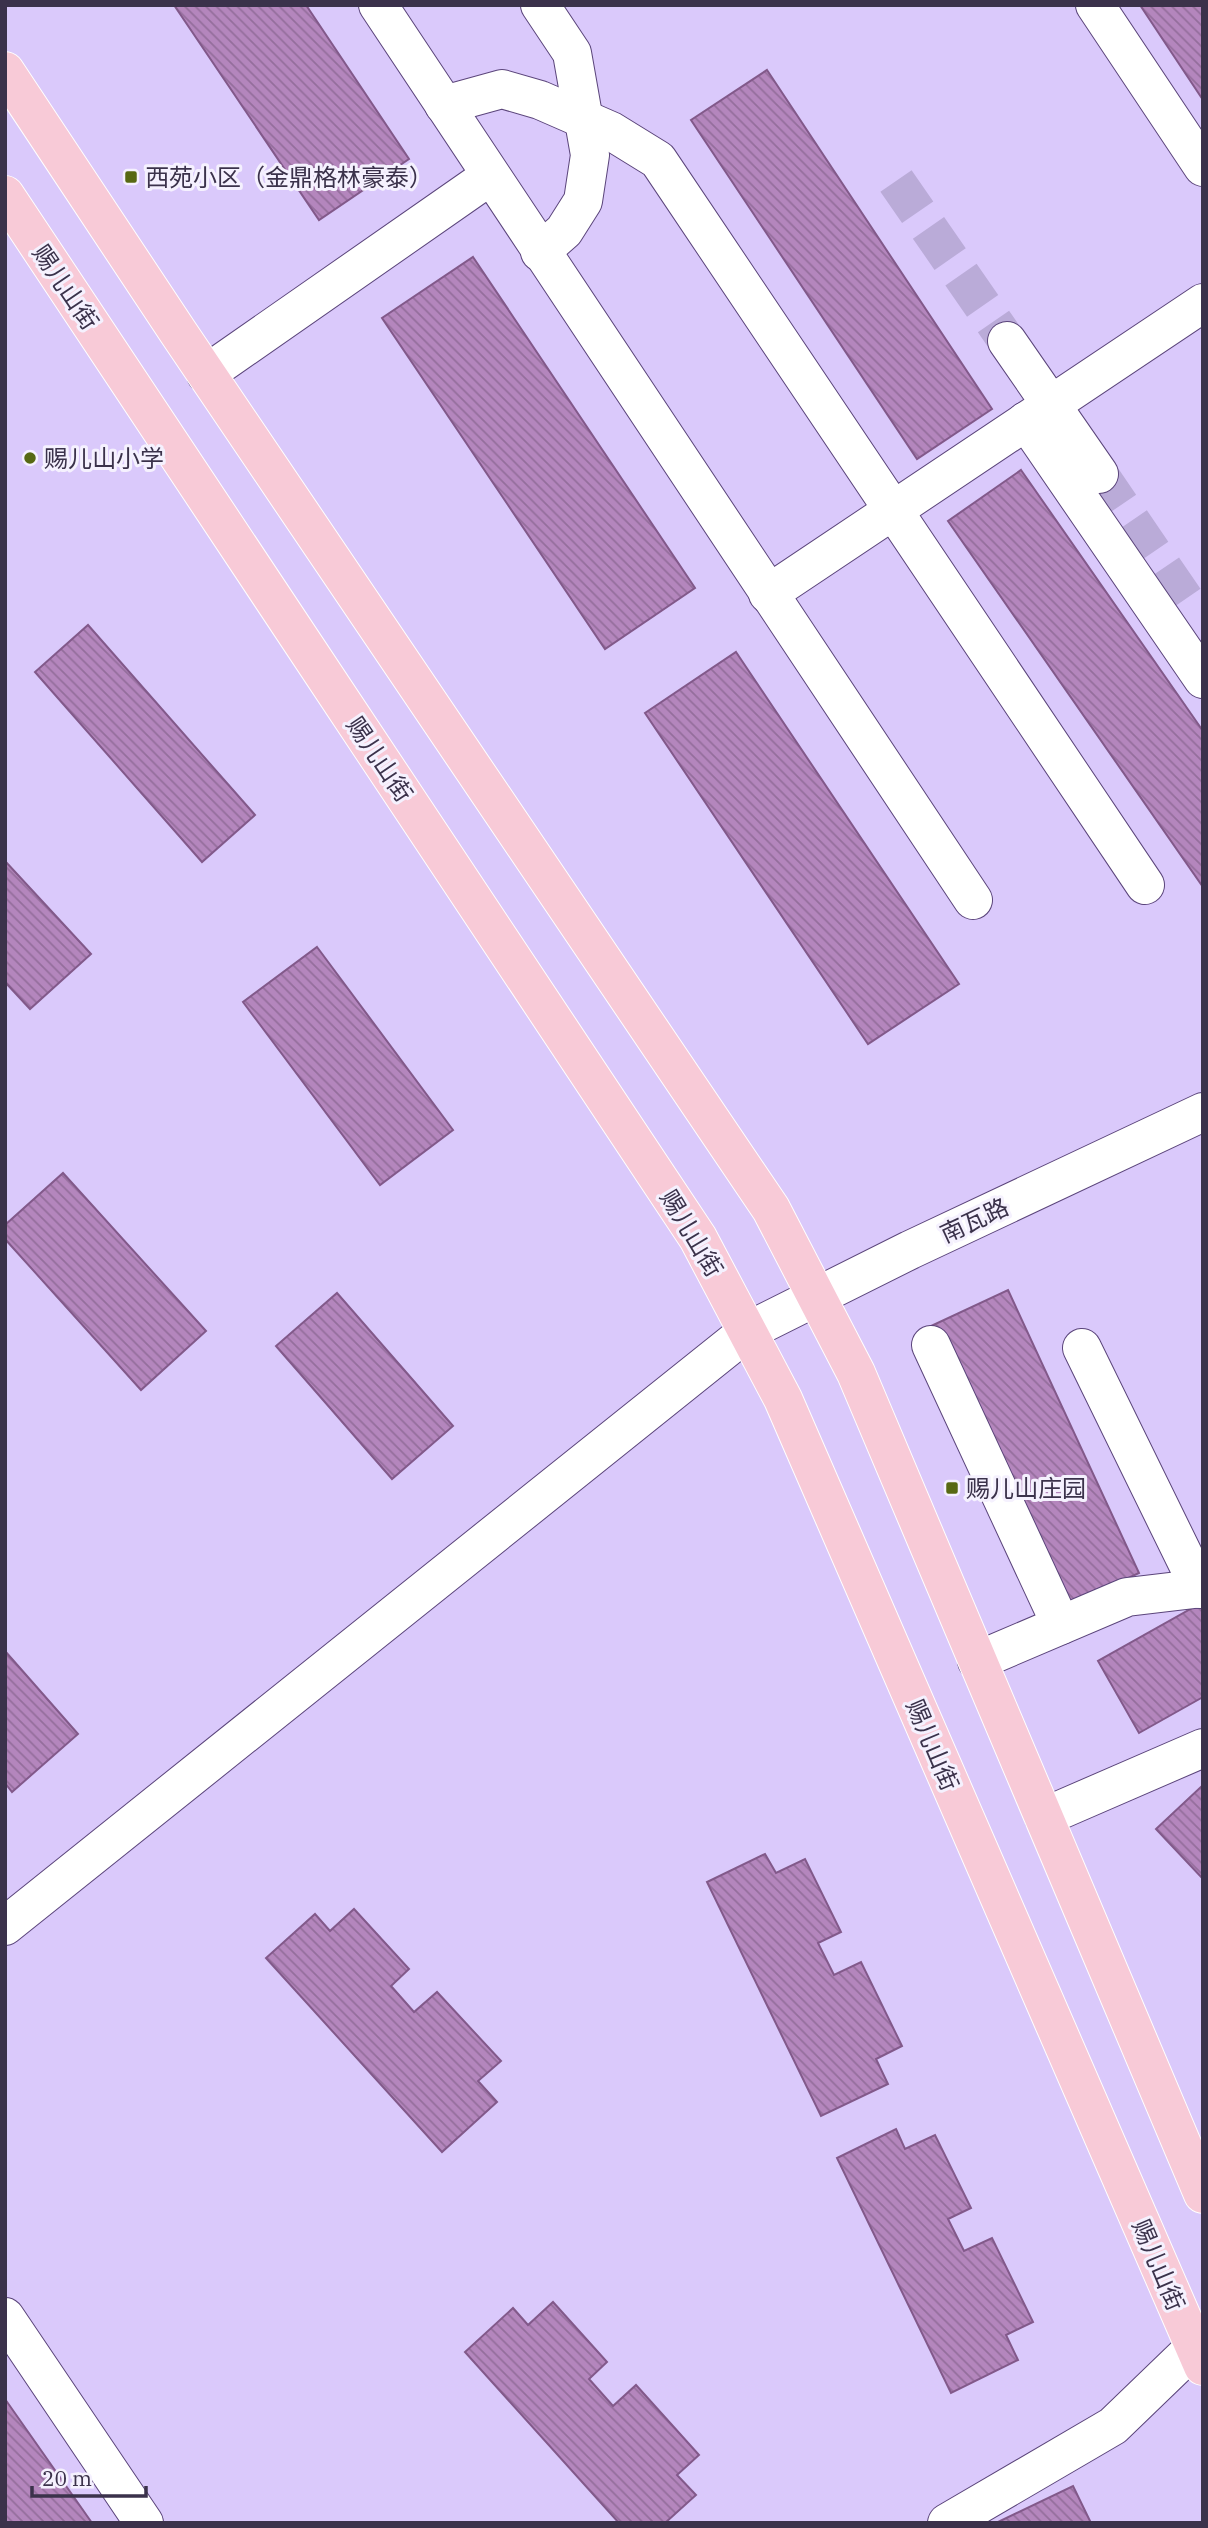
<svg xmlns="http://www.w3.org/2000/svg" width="1208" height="2528" viewBox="0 0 1208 2528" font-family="'IBM Plex Serif','Noto Sans SC',serif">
  <defs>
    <pattern id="building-back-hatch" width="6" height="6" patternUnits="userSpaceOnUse" patternTransform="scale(1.75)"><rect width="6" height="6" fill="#b486bd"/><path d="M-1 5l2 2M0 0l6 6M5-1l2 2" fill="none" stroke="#946e9c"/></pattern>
  </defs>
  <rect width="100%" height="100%" fill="#dac9fb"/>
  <!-- building -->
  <g fill="url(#building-back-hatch)" stroke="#82598a" stroke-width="2">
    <path d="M174 5H306L409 159 319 220Z"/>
    <path d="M1140 5H1203V100Z"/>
    <path d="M767 70 992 409 917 459 691 120Z"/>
    <path d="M473 257 695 588 605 649 382 318Z"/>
    <path d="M1021 470 1203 731V887L948 521Z"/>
    <path d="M88 625 255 815 202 862 35 672Z"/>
    <path d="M736 652 959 984 868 1044 645 713Z"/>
    <path d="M5 861 91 954 30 1009 5 982Z"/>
    <path d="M317 947 453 1130 380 1185 243 1002Z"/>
    <path d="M63 1173 206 1331 141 1390 5 1239V1225Z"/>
    <path d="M1008 1290 1139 1573 1062 1609 931 1326Z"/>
    <path d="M337 1293 453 1426 392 1479 276 1346Z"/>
    <path d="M1203 1602V1697L1139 1733 1098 1661Z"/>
    <path d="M5 1651 78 1734 12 1792 5 1783Z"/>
    <path d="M1203 1785V1879L1156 1829Z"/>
    <path d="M765 1854 776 1873 805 1859 841 1932 818 1943 834 1975 861 1962 902 2046 876 2059 888 2084 821 2116 707 1882Z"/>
    <path d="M354 1909 409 1969 391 1986 414 2012 437 1992 501 2061 478 2081 497 2102 442 2152 266 1958 315 1914 330 1931Z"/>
    <path d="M896 2129 905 2149 935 2135 971 2208 948 2219 964 2251 992 2238 1033 2322 1006 2335 1018 2360 951 2393 837 2158Z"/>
    <path d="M553 2302 607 2362 589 2379 613 2406 636 2385 699 2455 677 2475 696 2495 665 2523H619L465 2352 513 2308 528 2325Z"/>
    <path d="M5 2399 92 2523H5Z"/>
    <path d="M1073 2486 1091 2523H996Z"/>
  </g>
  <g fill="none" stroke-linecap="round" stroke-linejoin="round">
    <!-- minor-tunnel -->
    <g stroke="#baabd8" stroke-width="38" stroke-dasharray="38 19" stroke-linecap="butt">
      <path d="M896 181 1007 341"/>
      <path d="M1099 474 1192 610"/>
    </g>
    <!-- minor casing -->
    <g stroke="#5b457b" stroke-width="40">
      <g id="minor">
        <path d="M378 5 973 900"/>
        <path d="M540 5 572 53 590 155 583 201 564 231 540 252"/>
        <path d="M1095 5 1203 167"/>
        <path d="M444 105 502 89 540 100 611 131 658 160 1145 885"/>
        <path d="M1007 341 1099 474"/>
        <path d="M206 374 490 176"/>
        <path d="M1026 421 1203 679"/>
        <path d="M768 594 1203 303"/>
        <path d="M931 1345 1061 1625"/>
        <path d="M1082 1348 1200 1589"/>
        <path d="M977 1661 1127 1597 1203 1588"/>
        <path d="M1044 1817 1203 1748"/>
        <path d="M5 1926 748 1331 910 1250 1203 1112"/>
        <path d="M5 2317 144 2523"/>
        <path d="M947 2523 1113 2426 1195 2347"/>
      </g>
    </g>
    <!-- major casing -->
    <g stroke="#fff" stroke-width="40">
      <g id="major">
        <path d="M5 71 178 332 771 1209 856 1373 1203 2194"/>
        <path d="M5 195 698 1238 783 1399 1203 2366"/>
      </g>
    </g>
    <!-- minor -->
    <use href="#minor" stroke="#fff" stroke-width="38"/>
    <!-- major -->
    <use href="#major" stroke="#f8cad7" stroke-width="38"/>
  </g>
  <!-- markers -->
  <g fill="#576813" stroke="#f5f1fe" stroke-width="2.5">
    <rect x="124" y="170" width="14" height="14" rx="3.5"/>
    <circle cx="30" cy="458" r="7"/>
    <rect x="945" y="1481" width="14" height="14" rx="3.5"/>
  </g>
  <g text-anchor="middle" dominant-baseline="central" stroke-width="6" stroke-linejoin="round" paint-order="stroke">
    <!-- poi labels -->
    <g font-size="24" fill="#3b324b" stroke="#f5f1fe" text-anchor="start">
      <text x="145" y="177">西苑小区（金鼎格林豪泰）</text>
      <text x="44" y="458">赐儿山小学</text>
      <text x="966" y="1488">赐儿山庄园</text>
    </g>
    <!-- street labels -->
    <g font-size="24" fill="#3b324b" stroke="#f5f1fe">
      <text transform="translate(66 287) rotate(56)">赐儿山街</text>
      <text transform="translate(380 759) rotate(56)">赐儿山街</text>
      <text transform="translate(974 1220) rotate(-25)">南瓦路</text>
      <text transform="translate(692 1233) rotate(59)">赐儿山街</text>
      <text transform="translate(933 1745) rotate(67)">赐儿山街</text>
      <text transform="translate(1159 2265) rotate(67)">赐儿山街</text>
    </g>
  </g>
  <!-- border -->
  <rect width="1208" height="2528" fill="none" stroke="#3b324b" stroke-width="14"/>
  <!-- scale -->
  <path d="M32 2486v10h114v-10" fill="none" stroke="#3b324b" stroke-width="3.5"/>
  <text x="42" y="2486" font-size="21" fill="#3b324b" stroke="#f5f1fe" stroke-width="5" paint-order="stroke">20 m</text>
</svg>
